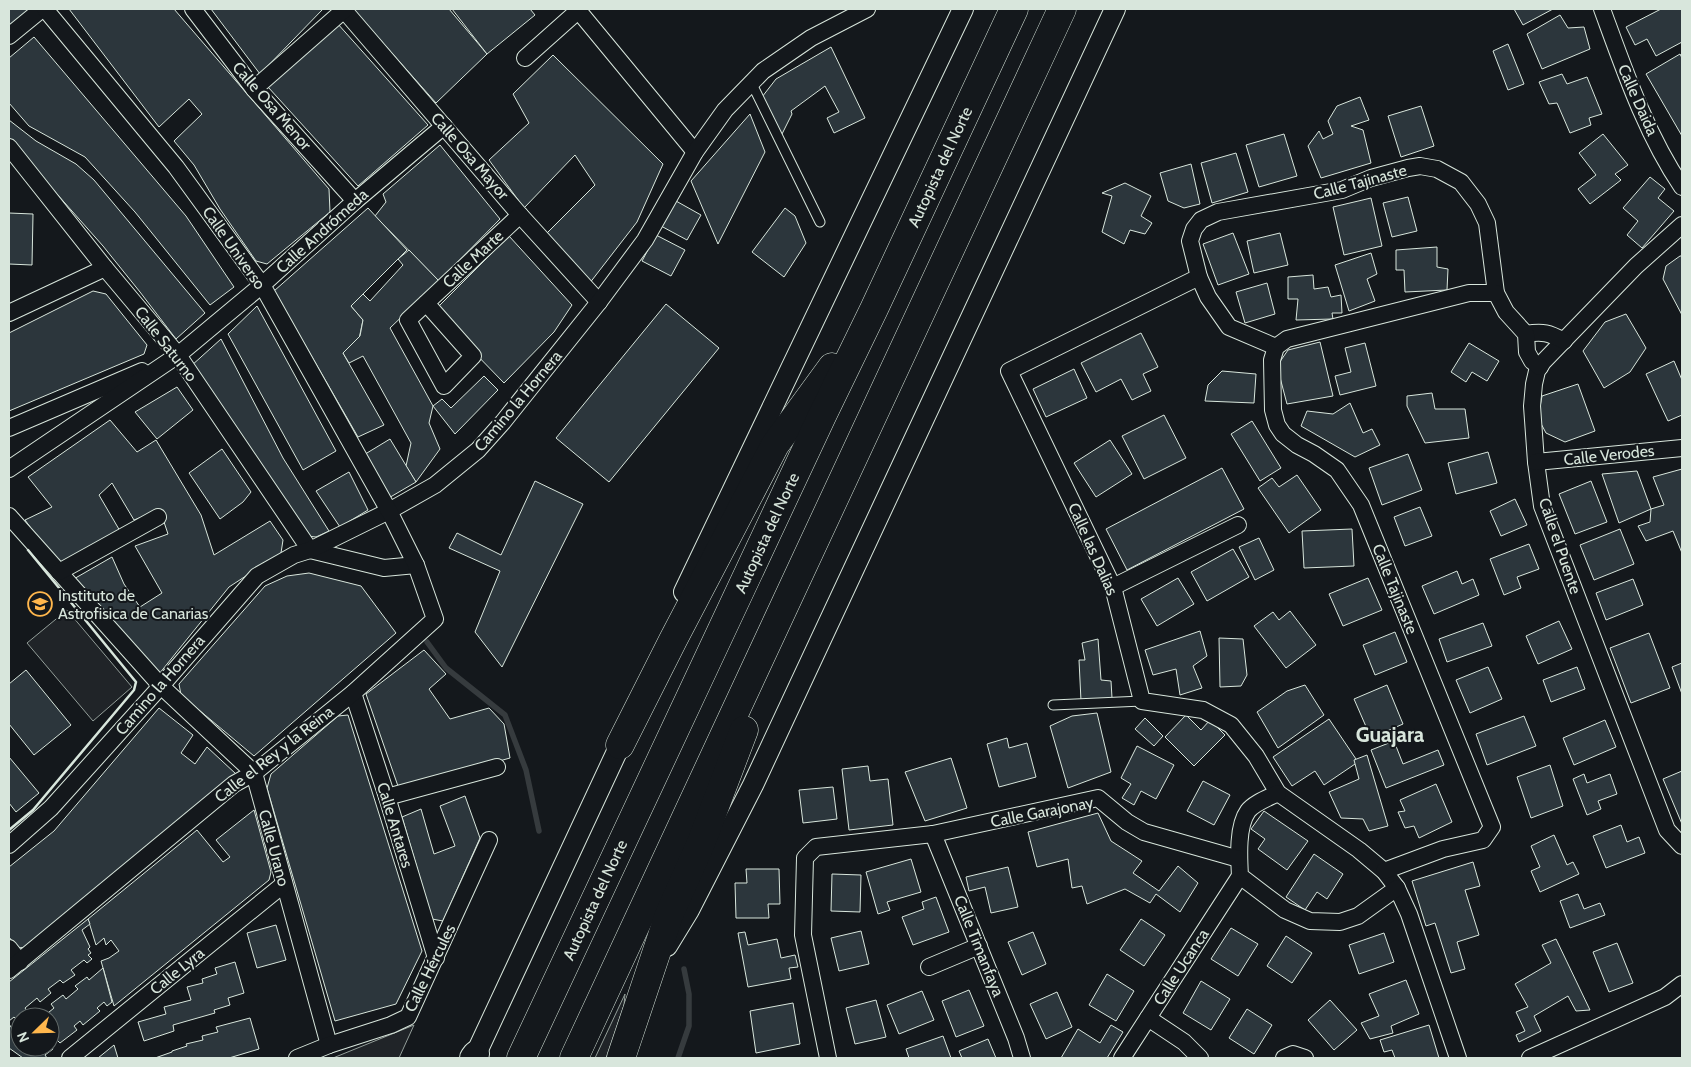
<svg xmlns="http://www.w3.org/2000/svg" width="1691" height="1067" viewBox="0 0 1691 1067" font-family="Cabin,sans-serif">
  <rect width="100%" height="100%" fill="#14181c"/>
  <!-- green -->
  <g fill="#202428" stroke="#939e99">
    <path d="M67 610 132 687 93 721 27 643Z"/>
    <path d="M625 994 624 1005 606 1058H595Z"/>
    <path d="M414 1025 399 1058H333Z"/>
  </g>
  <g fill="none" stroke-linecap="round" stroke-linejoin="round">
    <!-- stream -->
    <g stroke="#363b3e" stroke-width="5.5">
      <path d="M427 642 446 668 505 715 526 770 539 831"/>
      <path d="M678 1058 689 1026V994L684 969"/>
    </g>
  </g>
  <!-- building -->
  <g fill="#2c363c" stroke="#d8e6dc">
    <path d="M9 9H30L9 26Z"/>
    <path d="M69 9H174L329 189 330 212 267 264 256 261 220 209 194 165 174 141 202 114 189 99 159 127Z"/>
    <path d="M211 9H323L260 74Z"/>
    <path d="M353 9H449L487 54 436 103Z"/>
    <path d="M452 9H530L535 15 487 54Z"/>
    <path d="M1514 9H1553L1523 25Z"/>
    <path d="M1661 9H1682V42L1656 56 1647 39 1635 45 1626 27Z"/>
    <path d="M1560 15 1568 28 1584 27 1590 49 1542 69 1527 34Z"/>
    <path d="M337 23 428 125 358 186 268 87Z"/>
    <path d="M34 37 186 216 234 287 210 305 135 212 85 157 29 126 9 103V58Z"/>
    <path d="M1508 44 1524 84 1508 90 1493 51Z"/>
    <path d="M831 47 865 118 834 133 827 118 839 112 825 86 791 111 792 114 780 138 762 97 776 79Z"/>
    <path d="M1680 54 1682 58V136L1646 74Z"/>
    <path d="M553 55 663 164 637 222 589 284 546 234 595 185 575 155 524 208 489 160 529 123 513 94Z"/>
    <path d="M1562 74 1567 84 1587 77 1602 114 1589 118 1591 125 1570 133 1557 103 1549 104 1539 82Z"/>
    <path d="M1360 97 1369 120 1351 126 1363 130 1371 163 1321 178 1308 146 1319 131 1323 139 1333 134 1328 121 1337 106Z"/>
    <path d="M1421 106 1434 146 1401 157 1388 116Z"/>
    <path d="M750 114 765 152 718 244 691 181Z"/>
    <path d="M9 120 36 141 76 164 94 180 205 313 176 339 140 292 103 246 9 140Z"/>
    <path d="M1284 134 1297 176 1259 187 1246 145Z"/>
    <path d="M1603 134 1628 165 1615 174 1621 180 1590 204 1578 189 1596 175 1579 153Z"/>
    <path d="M440 145 500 219 439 281 375 216 386 202 383 194Z"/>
    <path d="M1236 153 1248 192 1212 203 1201 163Z"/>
    <path d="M1191 164 1200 204 1184 208 1168 201 1160 173Z"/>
    <path d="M1650 177 1665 189 1658 198 1674 211 1642 248 1627 235 1638 221 1623 208Z"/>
    <path d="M1125 183 1151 196 1141 216 1152 223 1145 234 1130 230 1124 244 1102 232 1112 196 1102 193Z"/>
    <path d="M1408 197 1417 231 1392 237 1383 203Z"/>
    <path d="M1371 198 1382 246 1344 255 1333 207Z"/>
    <path d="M676 201 701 215 687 240 661 226Z"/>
    <path d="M368 208 407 250 351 306 363 320 359 339 343 353 384 425 358 437 274 291Z"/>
    <path d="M785 208 795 216 806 243 784 277 752 252Z"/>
    <path d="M9 213 33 214 32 265 9 264Z"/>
    <path d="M1233 233 1249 274 1218 285 1203 244Z"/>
    <path d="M1280 233 1288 265 1254 273 1247 241Z"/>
    <path d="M656 235 685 250 671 276 642 261Z"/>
    <path d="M509 236 572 305 554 332 504 383 434 311Z"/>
    <path d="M1437 247V267L1448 269 1447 290 1405 292 1404 270H1396V250Z"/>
    <path d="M409 250 439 281 390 328 433 406 429 423 440 449 416 482 406 466 411 443 363 356 349 363 343 353 360 336 363 320 351 306 363 294 370 301 403 265 398 259Z"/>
    <path d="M1371 253 1377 274 1367 279 1375 301 1349 311 1335 265Z"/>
    <path d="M1680 256H1682V315L1663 279 1666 266Z"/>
    <path d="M1313 275 1314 289 1328 287 1331 297 1341 295 1342 313H1332L1333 319 1296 320 1298 299H1288V277Z"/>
    <path d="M1267 283 1275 314 1245 323 1236 292Z"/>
    <path d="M93 291 106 294 147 345 144 354 9 411V333Z"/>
    <path d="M666 304 719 348 609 482 556 438Z"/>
    <path d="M257 306 336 451 303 470 228 334Z"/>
    <path d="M1626 314 1646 348 1630 372 1604 388 1583 351 1605 322Z"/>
    <path d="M1141 333 1158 367 1143 374 1151 391 1132 400 1121 379 1096 392 1081 363Z"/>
    <path d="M221 339 283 458 329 531 316 537 307 536 191 366Z"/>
    <path d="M1320 342 1333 396 1287 404 1277 366 1288 350Z"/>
    <path d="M1365 343 1376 386 1340 395 1335 376 1351 372 1345 348Z"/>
    <path d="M1469 343 1499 361 1487 381 1472 372 1466 382 1451 372Z"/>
    <path d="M1674 361 1682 380V415L1668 421 1646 374Z"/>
    <path d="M1074 369 1087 398 1046 417 1033 389Z"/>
    <path d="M1222 371 1256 374 1254 403 1205 401 1208 385Z"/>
    <path d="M484 376 498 390 455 434 433 406 442 399 451 408Z"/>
    <path d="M1578 384 1595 431 1565 442 1546 433 1538 418 1542 396Z"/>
    <path d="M177 387 193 410 157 439 135 412Z"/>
    <path d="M1432 393 1435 409H1465L1469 438 1425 443 1407 406V396Z"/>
    <path d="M1350 403 1363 433 1372 429 1380 445 1355 457 1301 426 1307 411 1333 414Z"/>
    <path d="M1164 415 1186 458 1144 479 1122 436Z"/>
    <path d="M110 420 137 452 156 440 201 515 214 555 270 521 283 540 281 553 229 587 155 679 72 580 112 557 124 584 140 607 162 593 135 546 168 534 160 510 134 520 112 483 99 495 120 531 59 567 25 520 52 507 28 477Z"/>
    <path d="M1252 421 1281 468 1260 481 1231 434Z"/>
    <path d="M390 439 416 482 387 499 362 456Z"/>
    <path d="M1110 440 1132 474 1096 497 1074 463Z"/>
    <path d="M222 449 251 492 243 502 220 519 189 473Z"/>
    <path d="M1488 452 1497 483 1456 494 1448 463Z"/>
    <path d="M1408 454 1422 490 1382 505 1369 468Z"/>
    <path d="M1222 468 1244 509 1127 570 1106 529Z"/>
    <path d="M1682 469V553L1673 531 1646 541 1638 526 1650 522 1651 509 1664 505 1653 477Z"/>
    <path d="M1637 471 1651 509 1619 523 1602 474Z"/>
    <path d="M349 472 368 510 340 527 316 491Z"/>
    <path d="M1297 475 1321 510 1289 533 1258 488 1272 478 1279 487Z"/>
    <path d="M535 481 583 504 502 667 475 632 500 571 449 548 457 533 501 555Z"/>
    <path d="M1591 481 1607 522 1575 534 1559 494Z"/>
    <path d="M1515 499 1527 525 1501 536 1490 511Z"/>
    <path d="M1420 507 1432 536 1405 546 1394 517Z"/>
    <path d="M1352 529 1354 566 1304 568 1302 531Z"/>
    <path d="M1620 529 1634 564 1594 580 1580 545Z"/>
    <path d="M1259 538 1274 570 1255 580 1239 547Z"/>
    <path d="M1529 544 1539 569 1517 577 1521 588 1504 595 1490 559Z"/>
    <path d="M1233 549 1249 577 1207 601 1191 572Z"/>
    <path d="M1457 571 1462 584 1473 579 1479 595 1434 614 1422 586Z"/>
    <path d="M309 573 361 586 396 633 254 756 181 695 179 684 265 586 287 576Z"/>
    <path d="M1178 578 1194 604 1157 626 1141 599Z"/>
    <path d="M1368 578 1382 610 1343 626 1329 594Z"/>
    <path d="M1633 579 1643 605 1606 620 1596 593Z"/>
    <path d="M1290 611 1316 645 1286 668 1254 626 1273 612 1279 620Z"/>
    <path d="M1559 621 1572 649 1538 664 1526 636Z"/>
    <path d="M1483 623 1492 646 1447 662 1439 639Z"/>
    <path d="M1200 631 1207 656 1193 666 1202 688 1180 695 1176 669 1153 675 1145 650Z"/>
    <path d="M1395 632 1407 662 1375 675 1363 645Z"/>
    <path d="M1649 633 1670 688 1631 703 1610 648Z"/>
    <path d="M1219 638 1243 639 1247 675 1241 686 1220 687Z"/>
    <path d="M1098 639 1101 680 1111 681 1112 698 1081 701 1079 660H1085L1082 643Z"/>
    <path d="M424 650 446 674 429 689 450 719 489 708 504 724 510 758 399 789 366 694Z"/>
    <path d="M1682 663V694L1672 667Z"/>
    <path d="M1488 667 1502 699 1470 713 1456 680Z"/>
    <path d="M1577 667 1585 689 1551 702 1543 680Z"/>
    <path d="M26 670 71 725 34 755 9 724V684Z"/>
    <path d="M1305 685 1324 715 1278 748 1257 712 1287 691Z"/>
    <path d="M1387 685 1403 724 1371 738 1354 699Z"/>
    <path d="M159 708 193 735 181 753 195 764 207 747 236 774 27 947 18 948 9 937V867L54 831Z"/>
    <path d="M1097 713 1111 772 1068 788 1050 726 1072 716Z"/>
    <path d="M348 715 422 951 396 1004 335 1021 267 788 271 774 338 716Z"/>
    <path d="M1186 715 1201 730 1210 720 1225 735 1194 766 1165 737Z"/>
    <path d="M1524 716 1536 746 1487 765 1476 734Z"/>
    <path d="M1145 718 1163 736 1154 746 1135 729Z"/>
    <path d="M1329 719 1358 762 1324 785 1315 771 1292 786 1273 757Z"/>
    <path d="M1605 720 1616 747 1574 765 1563 738Z"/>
    <path d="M1007 738 1009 748 1027 743 1036 777 999 787 987 744Z"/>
    <path d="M1394 741 1403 764 1438 750 1444 765 1386 788 1371 750Z"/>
    <path d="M1137 746 1174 765 1156 799 1141 791 1134 805 1122 798 1131 784 1121 778Z"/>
    <path d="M1367 755 1388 826 1369 831 1363 819 1341 818 1329 792 1359 779 1354 760Z"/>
    <path d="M9 757 39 793 16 812 9 803Z"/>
    <path d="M951 758 967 808 925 821 905 772Z"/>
    <path d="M1550 765 1563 806 1531 818 1517 777Z"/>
    <path d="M868 766 870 781 888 779 893 825 849 830 842 769Z"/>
    <path d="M1682 771V824L1663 779Z"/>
    <path d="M1584 774 1587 783 1610 774 1617 794 1598 801 1601 809 1587 815 1573 779Z"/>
    <path d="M1203 781 1230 795 1214 825 1187 811Z"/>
    <path d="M1436 784 1452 822 1419 838 1414 826 1405 828 1398 812 1405 811 1400 800Z"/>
    <path d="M833 787 837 819 803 823 799 790Z"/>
    <path d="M465 796 480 838 443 921 432 919 402 817 421 809 434 854 455 846 440 806Z"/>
    <path d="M254 810 271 872 269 880 114 1006 101 961 109 958 119 951 111 940 106 945 104 938 96 945 88 919 197 830 223 862 230 857 216 840Z"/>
    <path d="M1264 811 1308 841 1287 870 1258 849 1265 839 1251 829Z"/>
    <path d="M1098 813 1111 841 1142 861 1133 873 1159 891 1178 866 1198 883 1180 912 1156 894 1150 903 1125 889 1087 904 1082 886 1072 888 1068 859 1037 867 1028 832Z"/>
    <path d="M1621 825 1627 842 1639 837 1645 853 1606 868 1593 836Z"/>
    <path d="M1554 835 1567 865 1573 862 1579 874 1540 892 1531 871 1540 867 1531 846Z"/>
    <path d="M1314 854 1343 874 1327 899 1317 892 1305 910 1286 897Z"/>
    <path d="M911 859 921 892 887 902 890 910 878 914 866 872Z"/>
    <path d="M1473 862 1480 886 1465 890 1479 935 1457 942 1465 969 1451 973 1435 923 1426 926 1412 881Z"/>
    <path d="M1008 867 1018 907 991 913 985 887 969 891 966 877Z"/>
    <path d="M746 869H779L780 904H768L769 918H736L735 883H747Z"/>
    <path d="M832 874 861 875 860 912 831 911Z"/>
    <path d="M1578 894 1584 909 1600 903 1605 915 1570 928 1560 901Z"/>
    <path d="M936 897 949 932 913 945 902 917 924 909 922 902Z"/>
    <path d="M88 919 90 924 82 930 90 947 88 949 91 953 88 955 92 959 87 963 84 960 71 970 75 975 63 983 60 980 48 989 51 993 40 1002 37 998 25 1008 27 1011 16 1019 14 1017 9 1021V982Z"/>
    <path d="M1141 919 1165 935 1144 966 1120 950Z"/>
    <path d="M276 925 286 960 257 968 247 933Z"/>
    <path d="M1231 928 1258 944 1238 976 1211 959Z"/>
    <path d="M861 931 869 964 839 971 831 938Z"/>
    <path d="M745 932 748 945 777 939 781 958 795 955 798 967 789 968 791 979 748 987 738 933Z"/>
    <path d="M1033 932 1046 964 1022 975 1008 942Z"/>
    <path d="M1384 933 1394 962 1359 974 1349 945Z"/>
    <path d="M1286 936 1312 953 1292 983 1267 966Z"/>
    <path d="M1556 939 1590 1010 1576 1011 1568 996 1534 1016 1541 1031 1519 1042 1516 1035 1525 1031 1516 1012 1528 1007 1515 984 1551 963 1542 945Z"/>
    <path d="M1617 943 1633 983 1609 992 1593 952Z"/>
    <path d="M235 962 244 993 228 998 230 1005 214 1010 215 1013 173 1025 174 1031 144 1041 138 1022 166 1014 164 1007 191 1000 187 987 203 983 202 979 217 974 215 968Z"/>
    <path d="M103 968 112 1002 107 1006 104 1002 97 1008 100 1011 83 1025 80 1021 74 1026 77 1030 60 1043 57 1040 51 1046 53 1049 45 1055 47 1058H23L9 1048V1024L13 1030 20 1026V1047H50V1017H43L54 1008 51 1004 63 995 66 999 78 989 75 986 87 977 89 980Z"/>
    <path d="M1107 974 1134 991 1116 1021 1089 1005Z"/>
    <path d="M1406 980 1419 1014 1391 1026 1393 1033 1370 1039 1361 1023 1379 1016 1369 994Z"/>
    <path d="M1201 981 1230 999 1211 1030 1183 1013Z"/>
    <path d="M969 990 984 1026 956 1037 942 1001Z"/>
    <path d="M922 991 934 1020 899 1034 887 1005Z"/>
    <path d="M1057 992 1072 1027 1046 1039 1030 1004Z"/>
    <path d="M876 1000 886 1037 855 1044 846 1008Z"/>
    <path d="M1330 1000 1357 1030 1334 1050 1308 1020Z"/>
    <path d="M793 1003 800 1044 756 1053 750 1011Z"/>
    <path d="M1247 1009 1272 1025 1254 1054 1229 1038Z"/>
    <path d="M250 1018 259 1049 229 1058H155L172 1052V1051L187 1046 186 1044 203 1040 202 1036 218 1032 216 1027Z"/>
    <path d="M1111 1025 1123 1032 1107 1058H1061L1078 1029 1100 1043Z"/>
    <path d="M1429 1025 1439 1058H1395L1392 1050 1384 1052 1380 1040Z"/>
    <path d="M943 1036 951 1058H909L906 1049Z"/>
    <path d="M988 1039 996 1058H962L959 1051Z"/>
    <path d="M114 1045 118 1058H98Z"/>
  </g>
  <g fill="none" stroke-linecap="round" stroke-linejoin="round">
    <!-- service casing -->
    <g stroke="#d8e6dc" stroke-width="11">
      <g id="service">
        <path d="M751 82 820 222"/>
        <path d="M1053 705 1142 701"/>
      </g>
    </g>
    <!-- minor casing -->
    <g stroke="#d8e6dc" stroke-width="18">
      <g id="minor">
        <path d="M193 9 254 89 355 201"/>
        <path d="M343 9 520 215 599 302"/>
        <path d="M577 9 695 152"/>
        <path d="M1602 9C1624 69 1646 134 1682 187"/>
        <path d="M9 36 42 9"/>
        <path d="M525 58 580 9"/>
        <path d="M254 89 344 10"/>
        <path d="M9 147 105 268 178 355 310 550 384 568 416 565"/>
        <path d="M1682 225 1636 266 1543 362 1537 371 1534 384 1532 406 1536 462 1542 506 1667 830 1682 846"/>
        <path d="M1199 277 1009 371 1113 587 1142 701 1203 710 1231 725 1256 756 1278 793 1359 850 1384 871 1397 888 1409 914 1458 1058"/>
        <path d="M426 303 473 356 444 386 408 320 520 215"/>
        <path d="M9 313 105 268"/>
        <path d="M1526 334C1543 331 1549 333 1564 341"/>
        <path d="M1276 347 1229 327 1208 297 1199 277 1190 241 1194 229 1201 220 1218 212 1342 190 1371 178 1408 168 1420 166 1437 169 1461 182 1478 204 1487 223 1496 293 1506 312 1526 334 1527 352 1532 361 1540 367"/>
        <path d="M9 428 142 371"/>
        <path d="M1536 462 1682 448"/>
        <path d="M9 469 178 355 262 285 355 201 444 126"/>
        <path d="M9 516 161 686 254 773 329 1045"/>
        <path d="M59 572 158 517"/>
        <path d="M1113 587 1238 525"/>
        <path d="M353 693 387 797 436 958"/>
        <path d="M1278 793C1268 798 1254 803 1248 811 1237 826 1239 858 1240 876L1285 910 1310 921 1340 922 1358 916 1397 888"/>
        <path d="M387 797 497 767"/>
        <path d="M933 834 1016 1038 1022 1058"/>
        <path d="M9 845 51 808 161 686 257 576 294 555 310 550 389 511 435 485 478 450 503 422 599 302 645 240 695 152 725 110 763 71 811 38 867 9"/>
        <path d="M1384 871 1443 849 1483 840 1492 827 1361 505 1337 470 1314 454 1297 445 1283 434 1277 425 1273 410 1272 360 1276 347 1287 339 1469 293H1496"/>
        <path d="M9 948 20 962"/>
        <path d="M929 967 979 946"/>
        <path d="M9 970 234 784 254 773 353 693 435 619 416 565 389 511 262 285 176 167 45 9"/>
        <path d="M1148 1018 1184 1042 1200 1058"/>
        <path d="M70 1058 284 884"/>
        <path d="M297 1058 329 1045 391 1025 408 1017 489 840"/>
        <path d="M828 1058 803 935 805 858 816 847 933 834 1098 798 1127 822 1144 832 1239 859"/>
        <path d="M1122 1058 1240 876"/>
        <path d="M1284 1058 1293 1054 1305 1058"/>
        <path d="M1530 1058 1665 997 1682 984"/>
      </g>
    </g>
    <!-- tertiary casing -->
    <g stroke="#d8e6dc" stroke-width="22">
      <g id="tertiary">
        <path d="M684 592 963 9"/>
        <path d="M667 946 689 910 753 785 1115 9"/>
        <path d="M474 1058 620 745 623 733"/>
      </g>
    </g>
    <!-- primary casing -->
    <g stroke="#d8e6dc" stroke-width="28">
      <path id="primary" d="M473 1058 476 1054"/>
    </g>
    <!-- motorway casing -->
    <g stroke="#d8e6dc" stroke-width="29">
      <g id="motorway">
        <path d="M620 745 673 640 775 445 832 367"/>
        <path d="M521 1058 822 416 874 309 1014 9"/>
        <path d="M574 1058 1062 9"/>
        <path d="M621 1058 669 915 701 843 744 730"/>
      </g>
    </g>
    <!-- service -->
    <use href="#service" stroke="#14181c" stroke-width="9"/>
    <!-- minor -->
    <use href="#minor" stroke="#14181c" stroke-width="16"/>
    <!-- tertiary -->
    <use href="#tertiary" stroke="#14181c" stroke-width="20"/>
    <!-- primary -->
    <use href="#primary" stroke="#14181c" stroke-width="26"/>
    <!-- motorway -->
    <use href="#motorway" stroke="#14181c" stroke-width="28"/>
    <!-- wall -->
    <path stroke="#d8e6dc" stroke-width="2.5" d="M9 830 33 810 134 690 136 682 28 550"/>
  </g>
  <!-- icons -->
  <defs>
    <g id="university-ring" transform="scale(1.25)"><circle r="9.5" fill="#14181c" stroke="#ffb74d" stroke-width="1.5"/><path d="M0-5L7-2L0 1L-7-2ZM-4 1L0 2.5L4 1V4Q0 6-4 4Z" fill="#ffb74d"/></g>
  </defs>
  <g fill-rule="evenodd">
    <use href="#university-ring" x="40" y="604"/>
  </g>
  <g text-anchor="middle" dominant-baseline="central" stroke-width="4" stroke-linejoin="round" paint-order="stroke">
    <!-- street labels -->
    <g font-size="16" fill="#d8e6dc" stroke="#14181c">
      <text transform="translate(1638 100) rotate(66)">Calle Daida</text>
      <text transform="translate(272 106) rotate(49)">Calle Osa Menor</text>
      <text transform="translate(470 156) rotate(49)">Calle Osa Mayor</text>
      <text transform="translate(940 167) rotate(-65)">Autopista del Norte</text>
      <text transform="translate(1360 182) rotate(-15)">Calle Tajinaste</text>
      <text transform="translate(322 231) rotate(-42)">Calle Andrómeda</text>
      <text transform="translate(234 248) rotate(55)">Calle Universo</text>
      <text transform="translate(473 259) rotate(-43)">Calle Marte</text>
      <text transform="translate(166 344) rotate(52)">Calle Saturno</text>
      <text transform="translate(518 401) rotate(-50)">Camino la Hornera</text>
      <text transform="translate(1609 455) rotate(-6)">Calle Verodes</text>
      <text transform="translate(767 533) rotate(-65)">Autopista del Norte</text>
      <text transform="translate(1560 546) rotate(71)">Calle el Puente</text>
      <text transform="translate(1093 549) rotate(66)">Calle las Dalias</text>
      <text transform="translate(1395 589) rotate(68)">Calle Tajinaste</text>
      <text transform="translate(160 685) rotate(-49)">Camino la Hornera</text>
      <text transform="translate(274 754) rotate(-38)">Calle el Rey y la Reina</text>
      <text transform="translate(1042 812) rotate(-11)">Calle Garajonay</text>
      <text transform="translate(395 825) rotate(73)">Calle Antares</text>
      <text transform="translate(274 848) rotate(75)">Calle Urano</text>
      <text transform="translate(595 900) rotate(-65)">Autopista del Norte</text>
      <text transform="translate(979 946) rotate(68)">Calle Timanfaya</text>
      <text transform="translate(1181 967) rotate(-57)">Calle Ucanca</text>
      <text transform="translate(430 968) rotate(-64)">Calle Hércules</text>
      <text transform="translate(177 971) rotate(-39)">Calle Lyra</text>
    </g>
    <!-- poi labels -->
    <g font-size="16" fill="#d8e6dc" stroke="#14181c" text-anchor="start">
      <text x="58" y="595">Instituto de<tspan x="58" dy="18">Astrofisica de Canarias</tspan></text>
    </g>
    <!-- district labels -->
    <g font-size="21" font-weight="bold" fill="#d8e6dc" stroke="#14181c">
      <text x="1390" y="734">Guajara</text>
    </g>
  </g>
  <!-- border -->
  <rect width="1691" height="1067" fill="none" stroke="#d8e6dc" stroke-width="20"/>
  <!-- north arrow -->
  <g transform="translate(35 1032) rotate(247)"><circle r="24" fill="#14181c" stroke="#626a69"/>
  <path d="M0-4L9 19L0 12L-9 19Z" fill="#ffb74d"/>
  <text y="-8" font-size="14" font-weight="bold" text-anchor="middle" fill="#d8e6dc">N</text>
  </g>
</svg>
